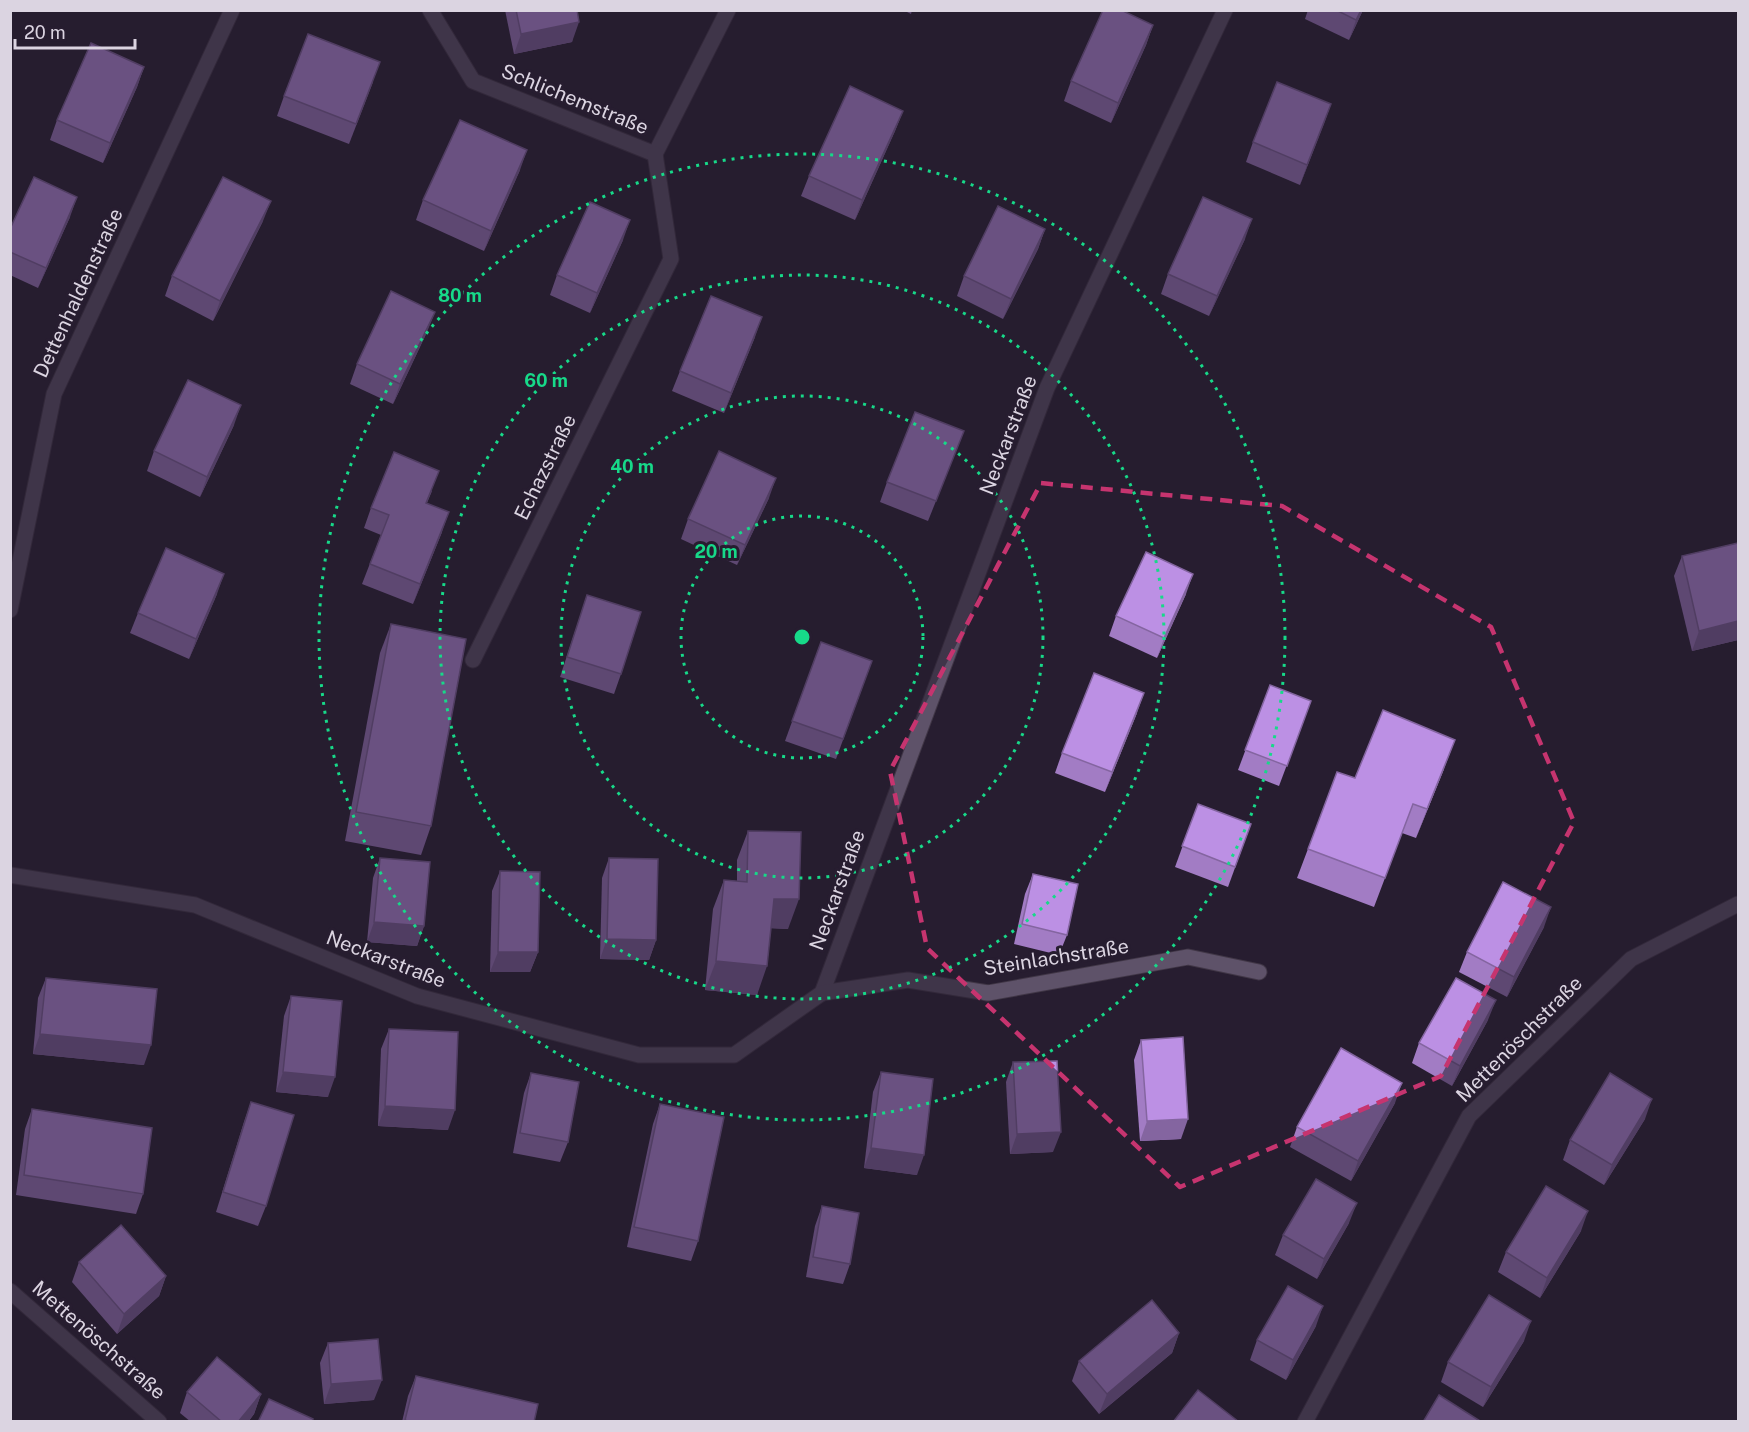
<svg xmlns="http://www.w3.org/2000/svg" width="1749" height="1432" viewBox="0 0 1749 1432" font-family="'Public Sans',sans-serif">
  <rect width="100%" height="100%" fill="#271d30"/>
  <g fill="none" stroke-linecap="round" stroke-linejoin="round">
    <!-- street casing -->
    <g stroke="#413747" stroke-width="17">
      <g id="street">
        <path d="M430 10 473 81 655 154 728 10"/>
        <path d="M10 610 54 394 232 10"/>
        <path d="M473 660 671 259 655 154"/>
        <path d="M10 875 195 905 417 996 639 1055H734L822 993 1047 388 1225 10"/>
        <path d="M822 993 908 980 988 993 1188 957 1259 972"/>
        <path d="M10 1291 159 1422"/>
        <path d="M1305 1422 1469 1116 1631 959 1738 904"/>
      </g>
    </g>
    <!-- street -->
    <use href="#street" stroke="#5e5269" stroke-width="15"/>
  </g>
  <!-- wall -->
  <g fill="#a27cc4">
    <path d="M505 10H577L572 42 514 54Z"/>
    <path d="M903 10H912L911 14Z"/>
    <path d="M1308 10H1363L1349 40 1305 19Z"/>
    <path d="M1153 25 1146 45 1111 123 1064 101 1071 81Z"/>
    <path d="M144 67 137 87 103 163 50 140 57 120Z"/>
    <path d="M373 82 349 144 277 116 284 96Z"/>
    <path d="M1331 104 1300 185 1246 162 1253 142Z"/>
    <path d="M903 111 895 131 855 220 801 196 809 176Z"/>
    <path d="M520 170 484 251 416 220 423 200Z"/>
    <path d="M70 217 38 288 10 275V229Z"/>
    <path d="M263 221 213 321 165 296 172 276Z"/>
    <path d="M1045 229 1038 249 1003 319 957 296 964 276Z"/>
    <path d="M1245 239 1209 316 1161 294 1168 274Z"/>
    <path d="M623 240 590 313 550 295 557 275Z"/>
    <path d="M427 332 393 404 350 384 357 364Z"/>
    <path d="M755 337 724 413 672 391 680 371Z"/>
    <path d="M234 425 200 497 147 471 154 451Z"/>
    <path d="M964 431 928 521 880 502 887 482Z"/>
    <path d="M432 491 427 503 442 532 413 604 362 584 381 535 364 528 371 508Z"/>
    <path d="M769 498 737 565 681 539 688 519Z"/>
    <path d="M1738 543V640L1692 651 1674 576 1682 556Z"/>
    <path d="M217 594 189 659 130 633 138 613Z"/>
    <path d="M1186 594 1157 658 1109 636 1116 616Z"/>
    <path d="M587 595 621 674 614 694 560 677Z"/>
    <path d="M391 624 431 826 421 855 345 841 380 653Z"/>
    <path d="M821 642 872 661 836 759 785 741Z"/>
    <path d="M1270 685 1311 701 1279 786 1238 770Z"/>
    <path d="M1137 713 1105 792 1055 773 1062 753Z"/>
    <path d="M1444 769 1416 838 1402 833 1374 907 1297 878 1337 772 1355 778Z"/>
    <path d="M1198 804 1251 824 1228 887 1175 867Z"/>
    <path d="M748 831 788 929 771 928 757 995 705 990 713 909 724 880 737 881V860Z"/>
    <path d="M380 858 424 926 417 946 367 942 373 878Z"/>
    <path d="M609 858 656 940 649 960 600 959 602 878Z"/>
    <path d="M500 871 538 952 530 972H490L492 891Z"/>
    <path d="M1033 874 1067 935 1059 955 1014 944 1025 894Z"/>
    <path d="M1544 927 1507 997 1459 972 1467 952Z"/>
    <path d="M46 978 144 1065 33 1054 38 998Z"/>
    <path d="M291 996 328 1097 276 1092 284 1016Z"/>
    <path d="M1488 1020 1452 1086 1412 1063 1419 1043Z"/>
    <path d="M389 1029 448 1130 378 1126 381 1049Z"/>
    <path d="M1141 1040 1181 1139 1140 1141 1134 1060Z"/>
    <path d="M1013 1062 1053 1152 1010 1154 1006 1082Z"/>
    <path d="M881 1072 917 1175 864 1168 873 1092Z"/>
    <path d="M531 1073 568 1142 560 1162 513 1153 524 1093Z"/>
    <path d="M251 1102 266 1206 258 1226 216 1212 244 1122Z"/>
    <path d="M1395 1103 1351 1181 1290 1147 1297 1127Z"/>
    <path d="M660 1104 698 1241 691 1261 627 1247 653 1124Z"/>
    <path d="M32 1109 143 1194 136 1214 16 1195 25 1129Z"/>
    <path d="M1645 1119 1604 1185 1563 1160 1570 1140Z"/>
    <path d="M822 1206 850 1264 843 1284 806 1277 815 1226Z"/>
    <path d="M1349 1223 1317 1279 1275 1255 1283 1235Z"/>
    <path d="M1581 1231 1540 1298 1498 1272 1506 1252Z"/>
    <path d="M79 1262 166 1276 159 1296 117 1334 72 1282Z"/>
    <path d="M1316 1326 1286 1380 1250 1360 1257 1340Z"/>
    <path d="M1179 1333 1172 1353 1099 1414 1072 1381 1079 1361Z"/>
    <path d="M1524 1341 1483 1407 1441 1382 1448 1362Z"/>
    <path d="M328 1343 374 1400 324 1404 320 1363Z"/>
    <path d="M416 1376 534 1422H402L408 1396Z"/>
    <path d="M187 1392 261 1394 254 1414 248 1422H191L180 1413Z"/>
  </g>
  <!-- shaded-wall -->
  <g fill="#8465a0">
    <path d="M1361 10H1363L1349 40 1356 20Z"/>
    <path d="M579 22 572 42 514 54 521 34Z"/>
    <path d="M1153 25 1146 45 1111 123 1118 103Z"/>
    <path d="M144 67 137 87 103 163 110 143Z"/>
    <path d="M1331 104 1324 124 1300 185 1307 165Z"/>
    <path d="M903 111 895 131 855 220 862 200Z"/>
    <path d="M527 150 520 170 484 251 491 231Z"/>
    <path d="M77 197 70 217 38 288 46 268Z"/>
    <path d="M271 201 263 221 213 321 220 301Z"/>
    <path d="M1252 219 1245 239 1209 316 1217 296Z"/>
    <path d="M630 220 623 240 590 313 597 293Z"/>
    <path d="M1045 229 1038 249 1003 319 1011 299Z"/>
    <path d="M435 312 427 332 393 404 400 384Z"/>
    <path d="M762 317 755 337 724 413 731 393Z"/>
    <path d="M241 405 234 425 200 497 207 477Z"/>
    <path d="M776 478 769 498 737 565 745 545Z"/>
    <path d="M449 512 442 532 413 604 420 584Z"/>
    <path d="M224 574 217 594 189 659 196 639Z"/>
    <path d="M1193 574 1186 594 1157 658 1164 638Z"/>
    <path d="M1738 621V640L1692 651 1699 631Z"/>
    <path d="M1144 693 1137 713 1105 792 1112 772Z"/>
    <path d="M1455 740 1444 769 1416 838 1427 809Z"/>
    <path d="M774 899H799L788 929 764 928Z"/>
    <path d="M1551 907 1544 927 1507 997 1514 977Z"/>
    <path d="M374 922 424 926 417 946 367 942Z"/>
    <path d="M607 939 656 940 649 960 600 959Z"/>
    <path d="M498 952H538L530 972H490Z"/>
    <path d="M716 961 767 966 757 995 705 990Z"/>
    <path d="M1496 1000 1488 1020 1452 1086 1460 1066Z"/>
    <path d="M40 1034 151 1045 144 1065 33 1054Z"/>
    <path d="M283 1072 335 1077 328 1097 276 1092Z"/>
    <path d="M1402 1083 1395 1103 1351 1181 1358 1161Z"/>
    <path d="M1652 1099 1645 1119 1604 1185 1612 1165Z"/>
    <path d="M385 1106 455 1110 448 1130 378 1126Z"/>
    <path d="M1188 1119 1181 1139 1140 1141 1147 1121Z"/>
    <path d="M1061 1132 1053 1152 1010 1154 1017 1134Z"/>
    <path d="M871 1148 924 1155 917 1175 864 1168Z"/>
    <path d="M1357 1203 1349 1223 1317 1279 1324 1259Z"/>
    <path d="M1588 1211 1581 1231 1540 1298 1547 1278Z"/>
    <path d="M166 1276 159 1296 117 1334 124 1314Z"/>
    <path d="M1323 1306 1316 1326 1286 1380 1293 1360Z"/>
    <path d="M1531 1321 1524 1341 1483 1407 1491 1387Z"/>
    <path d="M1179 1333 1172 1353 1099 1414 1107 1394Z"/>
    <path d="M382 1380 374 1400 324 1404 331 1384Z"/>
    <path d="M261 1394 254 1414 248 1422H238Z"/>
  </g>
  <!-- building -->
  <g fill="#bc90e4" stroke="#8465a0" stroke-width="1.5">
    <path d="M516 10H577L579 22 521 34Z"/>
    <path d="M1103 10H1121L1153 25 1118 103 1071 81Z"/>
    <path d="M1336 10H1361L1356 20Z"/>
    <path d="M308 34 380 62 356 124 284 96Z"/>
    <path d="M91 43 144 67 110 143 57 120Z"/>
    <path d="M1277 82 1331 104 1307 165 1253 142Z"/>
    <path d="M850 86 903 111 862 200 809 176Z"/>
    <path d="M460 120 527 150 491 231 423 200Z"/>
    <path d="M34 177 77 197 46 268 10 252V229Z"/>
    <path d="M223 177 271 201 220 301 172 276Z"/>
    <path d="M1203 197 1252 219 1217 296 1168 274Z"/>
    <path d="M590 202 630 220 597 293 557 275Z"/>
    <path d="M998 206 1045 229 1011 299 964 276Z"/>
    <path d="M391 291 435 312 400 384 357 364Z"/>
    <path d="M711 296 762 317 731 393 680 371Z"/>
    <path d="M188 380 241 405 207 477 154 451Z"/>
    <path d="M915 412 964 431 936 501 887 482Z"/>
    <path d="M719 451 776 478 745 545 688 519Z"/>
    <path d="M394 452 439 471 426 503 449 512 420 584 370 564 389 515 371 508Z"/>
    <path d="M1738 543V621L1699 631 1682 556Z"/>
    <path d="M166 548 224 574 196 639 138 613Z"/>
    <path d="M1146 552 1193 574 1164 638 1116 616Z"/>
    <path d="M587 595 641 612 621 674 567 657Z"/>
    <path d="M391 624 466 639 431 826 356 812Z"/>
    <path d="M821 642 872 661 843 739 792 721Z"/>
    <path d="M1094 673 1144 693 1112 772 1062 753Z"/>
    <path d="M1270 685 1311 701 1287 766 1245 750Z"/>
    <path d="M1383 710 1455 740 1427 809 1413 804 1385 878 1308 849 1337 772 1355 778Z"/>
    <path d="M1198 804 1251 824 1235 867 1182 846Z"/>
    <path d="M748 831 801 832 799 899H774L767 966 716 961 724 880 747 882Z"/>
    <path d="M380 858 430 862 424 926 374 922Z"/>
    <path d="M609 858 658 859 656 940 607 939Z"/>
    <path d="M500 871 540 872 538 952H498Z"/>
    <path d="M1033 874 1078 884 1067 935 1022 924Z"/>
    <path d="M1503 882 1551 907 1514 977 1467 952Z"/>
    <path d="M46 978 157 989 151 1045 40 1034Z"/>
    <path d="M1456 978 1496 1000 1460 1066 1419 1043Z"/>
    <path d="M291 996 342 1001 335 1077 283 1072Z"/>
    <path d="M389 1029 458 1032 455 1110 385 1106Z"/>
    <path d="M1183 1037 1188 1119 1147 1121 1141 1040Z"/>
    <path d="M1341 1048 1402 1083 1358 1161 1297 1127Z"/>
    <path d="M1057 1061 1061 1132 1017 1134 1013 1062Z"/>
    <path d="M881 1072 933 1079 924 1155 871 1148Z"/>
    <path d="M531 1073 579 1082 568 1142 520 1133Z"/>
    <path d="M1610 1073 1652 1099 1612 1165 1570 1140Z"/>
    <path d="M251 1102 294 1115 266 1206 223 1192Z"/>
    <path d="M660 1104 724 1117 698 1241 634 1227Z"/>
    <path d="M32 1109 152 1128 143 1194 24 1175Z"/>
    <path d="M1316 1179 1357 1203 1324 1259 1283 1235Z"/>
    <path d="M1546 1186 1588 1211 1547 1278 1506 1252Z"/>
    <path d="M822 1206 859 1213 850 1264 813 1257Z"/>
    <path d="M121 1225 166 1276 124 1314 79 1262Z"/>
    <path d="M1288 1286 1323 1306 1293 1360 1257 1340Z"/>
    <path d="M1489 1295 1531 1321 1491 1387 1448 1362Z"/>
    <path d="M1152 1300 1179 1333 1107 1394 1079 1361Z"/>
    <path d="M378 1339 382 1380 331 1384 328 1343Z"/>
    <path d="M217 1357 261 1394 238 1422H222L187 1392Z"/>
    <path d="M416 1376 538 1404 534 1422H410L405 1420Z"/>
    <path d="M1198 1390 1239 1422H1173Z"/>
    <path d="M1439 1395 1480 1421V1422H1423Z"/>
    <path d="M269 1399 313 1419 312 1422H258Z"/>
  </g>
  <!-- marked area -->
  <path d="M0 0H1749V1432H0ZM1041 483 1282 506 1491 627 1574 822 1441 1076 1180 1187 927 948 890 771Z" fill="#271d30" fill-opacity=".55" fill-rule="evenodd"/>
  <path fill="none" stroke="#c6346f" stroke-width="4.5" stroke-dasharray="12 8" stroke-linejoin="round" d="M1041 483 1282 506 1491 627 1574 822 1441 1076 1180 1187 927 948 890 771Z"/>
  <!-- distance rings -->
  <g fill="none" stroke="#17d989" stroke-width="3" stroke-dasharray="3 6">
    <circle cx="802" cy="637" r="121"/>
    <circle cx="802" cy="637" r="241"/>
    <circle cx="802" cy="637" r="362"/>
    <circle cx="802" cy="637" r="483"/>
  </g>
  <g text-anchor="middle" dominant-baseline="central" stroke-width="6" stroke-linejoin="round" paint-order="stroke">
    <!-- street labels -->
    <g font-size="20" fill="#dbd4e1" stroke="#271d30">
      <text transform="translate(575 99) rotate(22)">Schlichemstraße</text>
      <text transform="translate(78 293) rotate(-65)">Dettenhaldenstraße</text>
      <text transform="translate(1008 435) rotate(-69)">Neckarstraße</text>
      <text transform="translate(545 467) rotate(-64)">Echazstraße</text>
      <text transform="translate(837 890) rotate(-70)">Neckarstraße</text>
      <text transform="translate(1056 957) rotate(-9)">Steinlachstraße</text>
      <text transform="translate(386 959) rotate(21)">Neckarstraße</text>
      <text transform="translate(1519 1039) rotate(-45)">Mettenöschstraße</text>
      <text transform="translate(99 1340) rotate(41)">Mettenöschstraße</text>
    </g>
  </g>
  <circle cx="802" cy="637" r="9" fill="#17d989" stroke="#271d30" stroke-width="3"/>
  <g font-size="18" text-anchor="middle" font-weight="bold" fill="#17d989" stroke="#271d30" stroke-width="6" stroke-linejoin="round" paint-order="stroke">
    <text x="460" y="302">80 m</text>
    <text x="546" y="387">60 m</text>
    <text x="632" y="473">40 m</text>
    <text x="716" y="558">20 m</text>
  </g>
  <!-- border -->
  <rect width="1749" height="1432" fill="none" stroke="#dbd4e1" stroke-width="24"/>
  <!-- scale -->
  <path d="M15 39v9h120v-9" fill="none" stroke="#dbd4e1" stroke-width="3"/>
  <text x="24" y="39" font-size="18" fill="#dbd4e1" stroke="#271d30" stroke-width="4.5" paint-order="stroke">20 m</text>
</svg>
